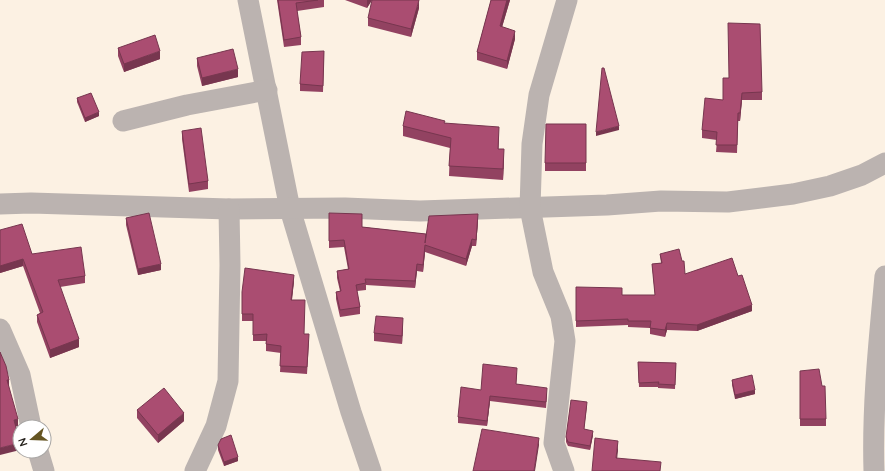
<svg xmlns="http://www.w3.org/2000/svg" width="885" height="471" viewBox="0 0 885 471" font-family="Quicksand,sans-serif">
  <rect width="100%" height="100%" fill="#fcf1e3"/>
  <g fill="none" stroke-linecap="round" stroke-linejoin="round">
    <!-- minor -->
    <g stroke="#bbb3b0" stroke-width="21">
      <path d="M248 0 290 209 351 412 371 471"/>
      <path d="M123 121 187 105 267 90"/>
      <path d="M0 204 31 203 229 209 345 208 420 211 607 205 661 201 728 202 793 194 830 186 862 175 885 163"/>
      <path d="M0 329 20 375 31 427"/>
      <path d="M38 451 44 471"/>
      <path d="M195 471 216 426 228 381 230 265 229 209"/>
      <path d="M564 471 554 443 565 341 561 316 543 272 530 208 532 144 539 95 567 0"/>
      <path d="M874 471C872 406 879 341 885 276"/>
    </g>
  </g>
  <!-- wall -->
  <g fill="#924261">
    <path d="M277 0H324V7L297 11 301 37V45L284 47Z"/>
    <path d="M345 0H372L367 8Z"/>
    <path d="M491 0H510L502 27 515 39 507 69 477 60V52Z"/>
    <path d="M419 8 411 37 368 26V18Z"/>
    <path d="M118 48 160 59 124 72 118 56Z"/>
    <path d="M324 51 323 92 300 91V84Z"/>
    <path d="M197 58 238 77 202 86 197 66Z"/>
    <path d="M723 78 762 92V100H742L740 121H738L737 153 716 152 717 140 702 138V130L723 100Z"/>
    <path d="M77 98 99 116 85 122 77 102Z"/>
    <path d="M445 123 499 137 498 149 504 160 503 180 449 176 450 148 403 136V126Z"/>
    <path d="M586 124V171H545V163Z"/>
    <path d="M182 131 208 181V189L189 192 182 139Z"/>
    <path d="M329 213 362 227 426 234 478 221 476 246H472L466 266 425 252 423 272 417 271 415 288 366 285V290L357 291 360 307V314L340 317 336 299V292L340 291 337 278V271L348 269 344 247 329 248Z"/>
    <path d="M126 218 161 270 138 275 126 225Z"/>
    <path d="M0 230 32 254 85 276V283L60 287 79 347 50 358 37 322V315L40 313 23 266 0 273Z"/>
    <path d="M660 254 685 274 738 276 752 311 697 331 667 330 665 337 650 334V328L628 327V325L576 327V287L622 295H655L652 264 661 263Z"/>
    <path d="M294 281 292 300 304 334 309 341 307 374 280 372 281 353 266 351V341H253V321H242V292Z"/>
    <path d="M403 326 402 344 374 341V333Z"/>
    <path d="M638 362 676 363 675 389 658 388V387H639Z"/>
    <path d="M800 371 826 419V426H800Z"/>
    <path d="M517 373 516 384 547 394 546 408 490 401 487 426 458 423V417L481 390Z"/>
    <path d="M732 380 755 394 735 399 732 385Z"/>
    <path d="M587 406 584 429 593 435 590 450 568 446 566 442V437Z"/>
    <path d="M137 410 184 421 158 443 137 418Z"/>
    <path d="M218 445 238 461 224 466 218 450Z"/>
  </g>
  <!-- shaded-wall -->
  <g fill="#77364f">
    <path d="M367 0H372L367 8Z"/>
    <path d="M419 0V8L411 37V29Z"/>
    <path d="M507 0H510L500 34V26Z"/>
    <path d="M515 31V39L507 69V61Z"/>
    <path d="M160 51V59L124 72V64Z"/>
    <path d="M238 69V77L202 86V78Z"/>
    <path d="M742 93V100L740 121V113Z"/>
    <path d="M99 112V116L85 122V118Z"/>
    <path d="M619 126V130L596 136V132Z"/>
    <path d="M499 127V137L498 159V149Z"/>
    <path d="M504 149V160L503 180V169Z"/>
    <path d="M478 214V221L476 246V240Z"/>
    <path d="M472 239V246L466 266V259Z"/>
    <path d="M425 245V252L423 272V265Z"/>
    <path d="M23 259V266L0 273V266Z"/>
    <path d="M161 264V270L138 275V269Z"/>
    <path d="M417 264V271L415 288V281Z"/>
    <path d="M294 275V281L291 307V300Z"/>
    <path d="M752 305V311L697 331V325Z"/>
    <path d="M403 318V326L402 344V336Z"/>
    <path d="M667 323V330L665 337V330Z"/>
    <path d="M79 339V347L50 358V350Z"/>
    <path d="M7 380H9V386L7 387Z"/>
    <path d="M755 390V394L735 399V395Z"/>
    <path d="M490 396V401L487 426V421Z"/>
    <path d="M184 413V421L158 443V435Z"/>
    <path d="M18 419V426L14 427V420Z"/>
    <path d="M593 431V435L590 450V446Z"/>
    <path d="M539 438V445L535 471H534Z"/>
    <path d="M618 441V451L616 468V458Z"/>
    <path d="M20 443V450L0 455V448Z"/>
    <path d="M238 457V461L224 466V462Z"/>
  </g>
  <!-- building -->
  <g fill="#aa4d71" stroke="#77364f">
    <path d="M278 0H318L296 3 301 37 284 40Z"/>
    <path d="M372 0H419L411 29 368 18Z"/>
    <path d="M491 0H507L500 26 515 31 507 61 477 52Z"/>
    <path d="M728 23 760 24 762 92 742 93 740 113H738L737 145H716L717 132 702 130 705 98 723 100V78H729Z"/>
    <path d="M155 35 160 51 124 64 118 48Z"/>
    <path d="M233 49 238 69 202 78 197 58Z"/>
    <path d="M324 51 323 86 300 84 302 52Z"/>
    <path d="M602 68H604L619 126 596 132Z"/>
    <path d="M91 93 99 112 85 118 77 98Z"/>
    <path d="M406 111 445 121 444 123 499 127 498 149H504L503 169 449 166 451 138 403 126Z"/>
    <path d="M546 124H586V163H545Z"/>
    <path d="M201 128 208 181 189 184 182 131Z"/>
    <path d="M149 213 161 264 138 269 126 218Z"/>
    <path d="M329 213 362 214V227L426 234 425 243 429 216 478 214 476 240 472 239 466 259 425 245 423 265 417 264 415 281 365 279 366 283 356 285 360 307 340 310 336 292 341 291 337 271 349 269 344 240 329 241Z"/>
    <path d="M22 224 32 254 81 247 85 276 58 280 79 339 50 350 37 315 43 312 23 259 0 266V230Z"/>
    <path d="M679 249 682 261H684L685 274 732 258 738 276 742 275 752 305 697 325 667 323 665 330 650 328 651 321H628V319L576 321V287L622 288V295H655L652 264 662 263 660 254Z"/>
    <path d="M245 268 294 275 291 300H305L304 334H309L307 367 280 366 281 346 266 344 267 334 253 335V314H242V292Z"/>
    <path d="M376 316 403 318 402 336 374 333Z"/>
    <path d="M0 352 6 366 9 380H7L18 419 14 420 20 443 0 448Z"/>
    <path d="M638 362 676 363 675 385 658 384 659 382 639 383Z"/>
    <path d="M483 364 517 368 516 384 547 388 546 402 490 396 487 421 458 417 461 387 481 390Z"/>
    <path d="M819 369 822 386H825L826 419H800V371Z"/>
    <path d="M752 375 755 390 735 395 732 380Z"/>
    <path d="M164 388 184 413 158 435 137 410Z"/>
    <path d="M571 400 587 402 584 429 593 431 590 446 568 442 566 437Z"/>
    <path d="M482 429 539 438 534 471H473Z"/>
    <path d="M231 435 238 457 224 462 218 445 221 439Z"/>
    <path d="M595 438 618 441 616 458 661 462 660 471H592Z"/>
  </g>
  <!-- north arrow -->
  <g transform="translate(32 439) rotate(251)"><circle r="19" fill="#ffffff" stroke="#a9a7a5"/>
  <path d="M0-3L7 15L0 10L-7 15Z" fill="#655523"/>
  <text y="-6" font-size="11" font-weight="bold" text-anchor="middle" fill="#28241f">N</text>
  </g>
</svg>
